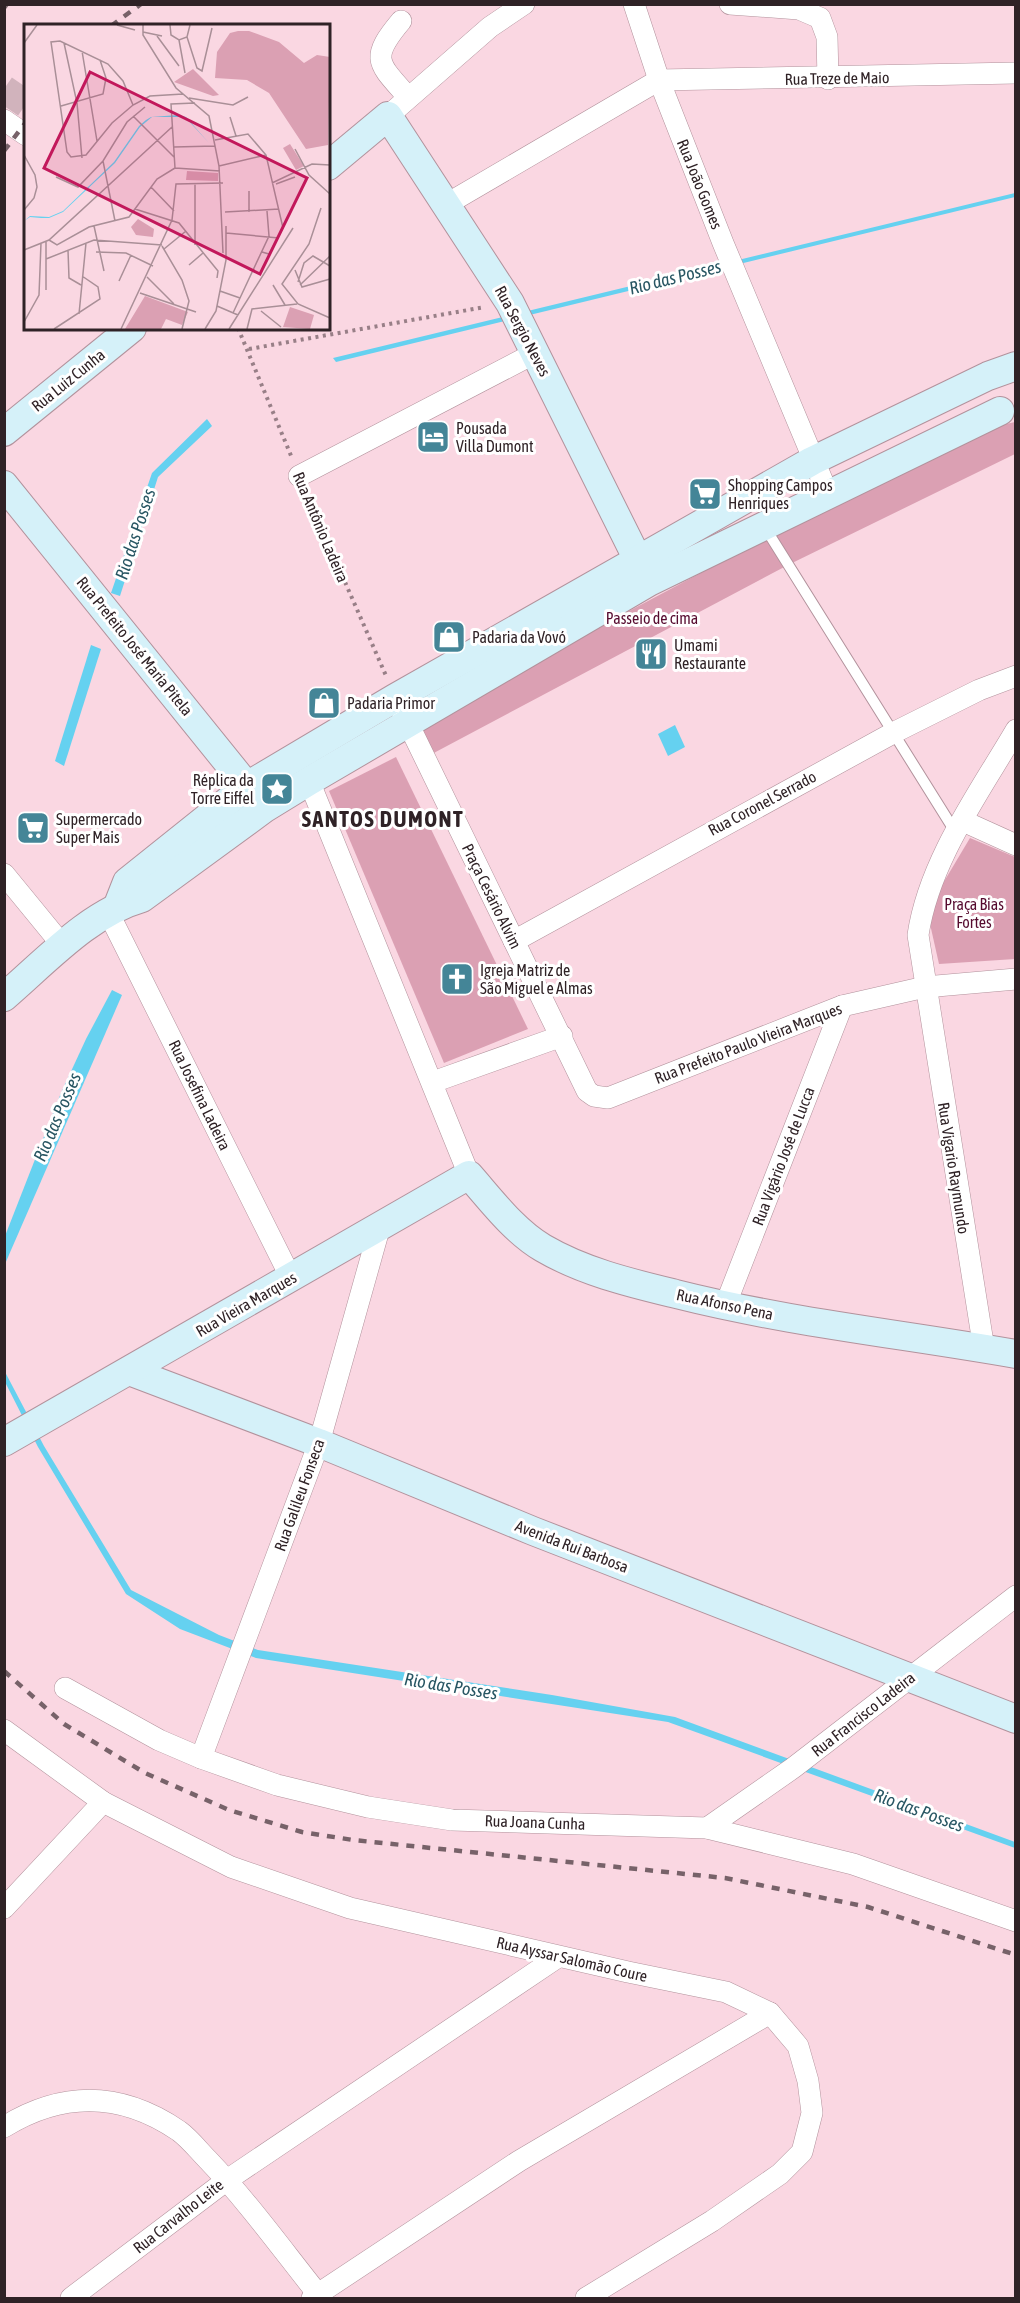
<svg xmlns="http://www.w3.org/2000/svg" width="1020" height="2303" viewBox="0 0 1020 2303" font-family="'Asap Condensed',sans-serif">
  <rect width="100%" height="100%" fill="#fad7e2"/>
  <!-- green -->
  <g fill="#dba0b3">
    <path d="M1015 422V454L788 565 430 755 417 724 770 536 1002 425Z"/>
    <path d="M396 757 528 1029 444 1063 329 791Z"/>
    <path d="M970 838 1015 857V959L939 964 930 924V905Z"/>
  </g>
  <!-- water -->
  <g fill="#65d1f0">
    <path d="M1015 193V197L336 362 333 358Z"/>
    <path d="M207 419 212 426 158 477 120 596 111 593 152 473Z"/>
    <path d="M91 645 101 649 64 766 55 761Z"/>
    <path d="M675 725 685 747 668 756 658 734Z"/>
    <path d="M112 990 122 995 5 1264V1236L61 1093 86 1039Z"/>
    <path d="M4 1370 44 1446 131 1590 219 1635 258 1650 552 1695 675 1717 1015 1842V1848L668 1722 256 1658 180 1629 126 1594 38 1447 5 1382Z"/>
  </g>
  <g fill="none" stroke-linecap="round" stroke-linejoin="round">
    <!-- secondary-tunnel -->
    <path stroke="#d1b3bc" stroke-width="28" stroke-dasharray="28 14" stroke-linecap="butt" d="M4 89 26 104"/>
    <!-- lane casing -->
    <g stroke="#b2929c" stroke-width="12">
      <path id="lane" d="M764 526 956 833"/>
    </g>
    <!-- street casing -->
    <g stroke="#b2929c" stroke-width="22">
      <g id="street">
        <path d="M634 4 659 80 723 243 828 494"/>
        <path d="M730 4 799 9 820 18 827 37 828 79"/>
        <path d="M401 21C369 59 378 63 408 97"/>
        <path d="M388 116 490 27 524 4"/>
        <path d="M4 120 26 135"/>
        <path d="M447 204 659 80 1016 73"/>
        <path d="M299 476 535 353"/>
        <path d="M402 711 587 1091 594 1096 608 1098 842 1006 925 987 1016 979"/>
        <path d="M309 781 469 1175"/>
        <path d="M963 821 1016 845"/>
        <path d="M4 874 63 946"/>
        <path d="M108 912 291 1278"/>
        <path d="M514 941 893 733 979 690 1016 676"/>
        <path d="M433 1082 562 1036"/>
        <path d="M725 1306 842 1006"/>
        <path d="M984 1349 918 935C929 861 979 793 1016 730"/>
        <path d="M65 1688 159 1740 201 1758 277 1785 368 1807 452 1820 707 1828 853 1864 1016 1921"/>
        <path d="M4 1730 103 1802 231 1867 350 1908 628 1972 726 1992 770 2013 798 2046 808 2081 812 2113 802 2152 780 2174 712 2221 586 2298"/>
        <path d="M201 1758 319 1443 380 1226"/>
        <path d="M707 1828 793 1768 1016 1596"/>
        <path d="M4 1908 103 1802"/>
        <path d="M4 2127C64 2090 122 2092 179 2131 190 2139 199 2151 208 2160 249 2203 284 2252 321 2298"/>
        <path d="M71 2298 227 2180 558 1957"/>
        <path d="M312 2298 519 2161 770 2013"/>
      </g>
    </g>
    <!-- secondary casing -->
    <g stroke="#b2929c" stroke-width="30">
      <g id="secondary">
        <path d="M328 166 388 116 510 303 637 558"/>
        <path d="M4 432 132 328"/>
        <path d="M4 485 259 801"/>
        <path d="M118 905 127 882 247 786 395 698 812 461 988 376 1016 366"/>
        <path d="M4 997C46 961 89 913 142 898L265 808 309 781 649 582 1000 411"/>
        <path d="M129 1371 319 1443 533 1531 1016 1719"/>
        <path d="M4 1442 469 1175C491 1200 514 1231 543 1248 584 1272 631 1283 676 1294 787 1322 902 1334 1016 1354"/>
      </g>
    </g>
    <!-- path -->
    <g stroke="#987f87" stroke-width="4" stroke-dasharray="3 4.5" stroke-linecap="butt">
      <path d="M238 328 292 458"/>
      <path d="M249 349 485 307"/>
      <path d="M306 493 387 678"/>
    </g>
    <!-- lane -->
    <use href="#lane" stroke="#fff" stroke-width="10"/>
    <!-- street -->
    <use href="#street" stroke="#fff" stroke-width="21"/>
    <!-- secondary -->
    <use href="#secondary" stroke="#d5f1f9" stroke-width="28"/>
    <!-- rail -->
    <g stroke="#776269" stroke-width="4.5" stroke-dasharray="8 8" stroke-linecap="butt">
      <path d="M4 8 7 4"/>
      <path d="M111 26 141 4"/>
      <path d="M4 151 26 122"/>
      <path d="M4 1671 64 1724 145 1773 229 1810 302 1832 353 1840 725 1878 868 1907 1016 1955"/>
    </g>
  </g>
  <!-- icons -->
  <defs>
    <g id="hotel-square" transform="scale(1.725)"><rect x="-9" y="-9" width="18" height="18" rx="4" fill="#448597" stroke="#fff"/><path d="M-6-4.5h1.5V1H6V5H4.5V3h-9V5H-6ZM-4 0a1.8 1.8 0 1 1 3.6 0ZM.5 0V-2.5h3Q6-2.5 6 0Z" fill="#fff"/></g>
    <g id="supermarket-square" transform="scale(1.725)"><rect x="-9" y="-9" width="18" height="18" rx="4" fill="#448597" stroke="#fff"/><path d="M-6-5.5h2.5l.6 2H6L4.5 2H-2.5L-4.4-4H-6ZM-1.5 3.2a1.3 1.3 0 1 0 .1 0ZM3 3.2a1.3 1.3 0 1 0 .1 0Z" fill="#fff"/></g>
    <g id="shop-square" transform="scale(1.725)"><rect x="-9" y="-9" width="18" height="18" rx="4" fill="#448597" stroke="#fff"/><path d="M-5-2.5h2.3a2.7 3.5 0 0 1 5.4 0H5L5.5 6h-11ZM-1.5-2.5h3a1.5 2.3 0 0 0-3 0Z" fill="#fff"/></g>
    <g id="restaurant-square" transform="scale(1.725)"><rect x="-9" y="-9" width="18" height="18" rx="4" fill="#448597" stroke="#fff"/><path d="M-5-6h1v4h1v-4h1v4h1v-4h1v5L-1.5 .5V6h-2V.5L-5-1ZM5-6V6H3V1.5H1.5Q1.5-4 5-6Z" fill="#fff"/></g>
    <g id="sight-square" transform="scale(1.725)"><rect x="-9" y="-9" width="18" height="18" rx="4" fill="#448597" stroke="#fff"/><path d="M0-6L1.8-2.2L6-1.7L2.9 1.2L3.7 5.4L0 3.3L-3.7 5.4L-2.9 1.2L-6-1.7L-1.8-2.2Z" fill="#fff"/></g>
    <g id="church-square" transform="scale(1.725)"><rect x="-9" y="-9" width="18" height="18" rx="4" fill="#448597" stroke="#fff"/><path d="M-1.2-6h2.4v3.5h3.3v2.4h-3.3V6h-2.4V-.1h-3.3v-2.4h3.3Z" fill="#fff"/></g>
  </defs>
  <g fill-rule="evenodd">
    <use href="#hotel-square" x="433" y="437"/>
    <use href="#supermarket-square" x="705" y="494"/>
    <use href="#shop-square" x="449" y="637"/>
    <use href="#restaurant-square" x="651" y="654"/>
    <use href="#shop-square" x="324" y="703"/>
    <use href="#sight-square" x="277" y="789"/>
    <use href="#supermarket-square" x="33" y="828"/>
    <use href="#church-square" x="457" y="979"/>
  </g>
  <g text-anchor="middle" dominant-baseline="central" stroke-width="6" stroke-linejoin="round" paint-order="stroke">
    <!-- street labels -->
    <g font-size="16" fill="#2f2226" stroke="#fff">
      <text transform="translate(837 78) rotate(-1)">Rua Treze de Maio</text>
      <text transform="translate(700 184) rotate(68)">Rua João Gomes</text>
      <text transform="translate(523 331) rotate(62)">Rua Sergio Neves</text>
      <text transform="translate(68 380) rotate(-39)">Rua Luiz Cunha</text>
      <text transform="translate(321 527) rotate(67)">Rua Antônio Ladeira</text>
      <text transform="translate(135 646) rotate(51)">Rua Prefeito José Maria Pitela</text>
      <text transform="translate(762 803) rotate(-28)">Rua Coronel Serrado</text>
      <text transform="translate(492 896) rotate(64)">Praça Cesário Alvim</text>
      <text transform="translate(748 1043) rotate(-21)">Rua Prefeito Paulo Vieira Marques</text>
      <text transform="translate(200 1095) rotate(64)">Rua Josefina Ladeira</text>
      <text transform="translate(783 1156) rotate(-69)">Rua Vigário José de Lucca</text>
      <text transform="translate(954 1168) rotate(81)">Rua Vigario Raymundo</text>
      <text transform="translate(246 1304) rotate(-30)">Rua Vieira Marques</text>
      <text transform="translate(725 1304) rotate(12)">Rua Afonso Pena</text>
      <text transform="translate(299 1495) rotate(-70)">Rua Galileu Fonseca</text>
      <text transform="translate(572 1546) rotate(21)">Avenida Rui Barbosa</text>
      <text transform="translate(863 1714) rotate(-38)">Rua Francisco Ladeira</text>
      <text transform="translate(535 1822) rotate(2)">Rua Joana Cunha</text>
      <text transform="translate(572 1959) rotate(13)">Rua Ayssar Salomão Coure</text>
      <text transform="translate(178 2216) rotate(-38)">Rua Carvalho Leite</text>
    </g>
    <!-- poi labels -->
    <g font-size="16" fill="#2f2226" stroke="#fff" text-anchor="start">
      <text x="456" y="428">Pousada<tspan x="456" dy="18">Villa Dumont</tspan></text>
      <text x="728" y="485">Shopping Campos<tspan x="728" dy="18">Henriques</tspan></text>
      <text x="472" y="637">Padaria da Vovó</text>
      <text x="674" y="645">Umami<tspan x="674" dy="18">Restaurante</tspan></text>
      <text x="347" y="703">Padaria Primor</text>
      <text x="254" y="780" text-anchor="end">Réplica da<tspan x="254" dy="18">Torre Eiffel</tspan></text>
      <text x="56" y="819">Supermercado<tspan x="56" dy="18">Super Mais</tspan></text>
      <text x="480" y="970">Igreja Matriz de<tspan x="480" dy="18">São Miguel e Almas</tspan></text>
    </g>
    <!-- park labels -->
    <g font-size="16" fill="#560b2f" stroke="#fff">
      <text x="652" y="618">Passeio de cima</text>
      <text x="974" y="904">Praça Bias<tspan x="974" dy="18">Fortes</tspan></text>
    </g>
    <!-- water labels -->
    <g font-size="18" font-style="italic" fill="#285663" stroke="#fff">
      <text transform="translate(675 277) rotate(-14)">Rio das Posses</text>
      <text transform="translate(135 534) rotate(-72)">Rio das Posses</text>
      <text transform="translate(57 1117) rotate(-67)">Rio das Posses</text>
      <text transform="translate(451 1686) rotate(9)">Rio das Posses</text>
      <text transform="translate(919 1810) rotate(20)">Rio das Posses</text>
    </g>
    <!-- district labels -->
    <g font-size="22" font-weight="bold" letter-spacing="1.5" fill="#2f2226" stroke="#fff">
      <text x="383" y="819">SANTOS DUMONT</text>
    </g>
  </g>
  <!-- overview -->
  <g transform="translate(24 24)">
    <rect width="306" height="306" fill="#fad7e2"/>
    <path d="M214 7H225L255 18 280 39 293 31 306 33 304 121 282 125 245 69 223 56 191 54 193 28 206 9ZM169 45 195 71 189 72 150 58ZM266 120 280 142 272 146 259 124ZM163 147 194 149V157L162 156ZM114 195 130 205 129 213 112 211 107 203ZM121 272 164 288 158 301 142 295 137 305H101ZM266 283 290 291 286 305 259 303Z" fill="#dba0b3"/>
    <path d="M154 91 162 93 185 119 161 93H128L116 103 91 139 39 188 25 194H17L6 193 0 197 6 192 25 193 39 187 90 138 115 102 122 96 127 93Z" fill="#65d1f0"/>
    <path fill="none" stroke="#a98f97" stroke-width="1.5" d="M93 1 111 6M119 1V11L152 64 185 92 195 142 199 229M146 1 147 11 155 16 163 13 166 1M119 8 138 12M133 12 155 42M163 13 173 44 178 47 188 4M155 16 161 49M0 19 13 1M40 19 53 79 58 134M58 27 73 117M165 74 209 81 224 73M109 81 99 57 84 40 36 17 27 18 43 128 47 133 62 131 88 99 109 81 126 72 159 70M37 82 79 70 82 54 76 36M109 92 150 133M206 93 212 112M191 116 224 110 242 131 259 204 245 230 238 228M150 123 191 122M271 125 285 151 306 170M0 131 11 151 13 163 10 174 0 186M79 137 91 197M195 142 242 131M151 144 196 147M32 153 54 163 79 137 103 98 121 83M171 159V221M248 159 288 140 306 141M252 160 271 153M127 163 150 187M225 167V188M297 184 285 220 258 260 274 280 306 294M111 185 155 199 194 247 193 254M201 188 255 185M70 202 80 247M202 209 255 214M25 216 33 221 65 203 105 193 133 155 151 144 147 80 171 79M138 222 158 256 165 277 158 305M140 225 162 207M0 226 25 216 148 103M44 226 45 254 57 261M72 228 102 229 129 242M22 235 70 216 138 221M165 241 179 229M271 246 278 263 306 255M123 253 150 280M95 257 107 231M274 258 280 239 289 232 306 242M249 261 261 281M276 261 306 232M22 266V218M196 267 216 274M116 269 172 288M193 282 214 291M237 287 257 303M209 289 245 212 243 187M55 290 62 219M0 298 15 271 17 219M30 305 76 275 74 263 58 252M97 305 148 196 152 160 199 159M181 305 192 287 202 236V202M205 305 269 204M223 305 228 285 273 280"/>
    <path fill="#c2185b" fill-opacity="0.15" stroke="#c2185b" stroke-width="3" d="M66 48 283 154 236 250 20 144Z"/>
    <rect width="306" height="306" fill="none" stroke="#2f2226" stroke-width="3"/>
  </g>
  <!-- border -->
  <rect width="1020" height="2303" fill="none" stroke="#2f2226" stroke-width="12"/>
</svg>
